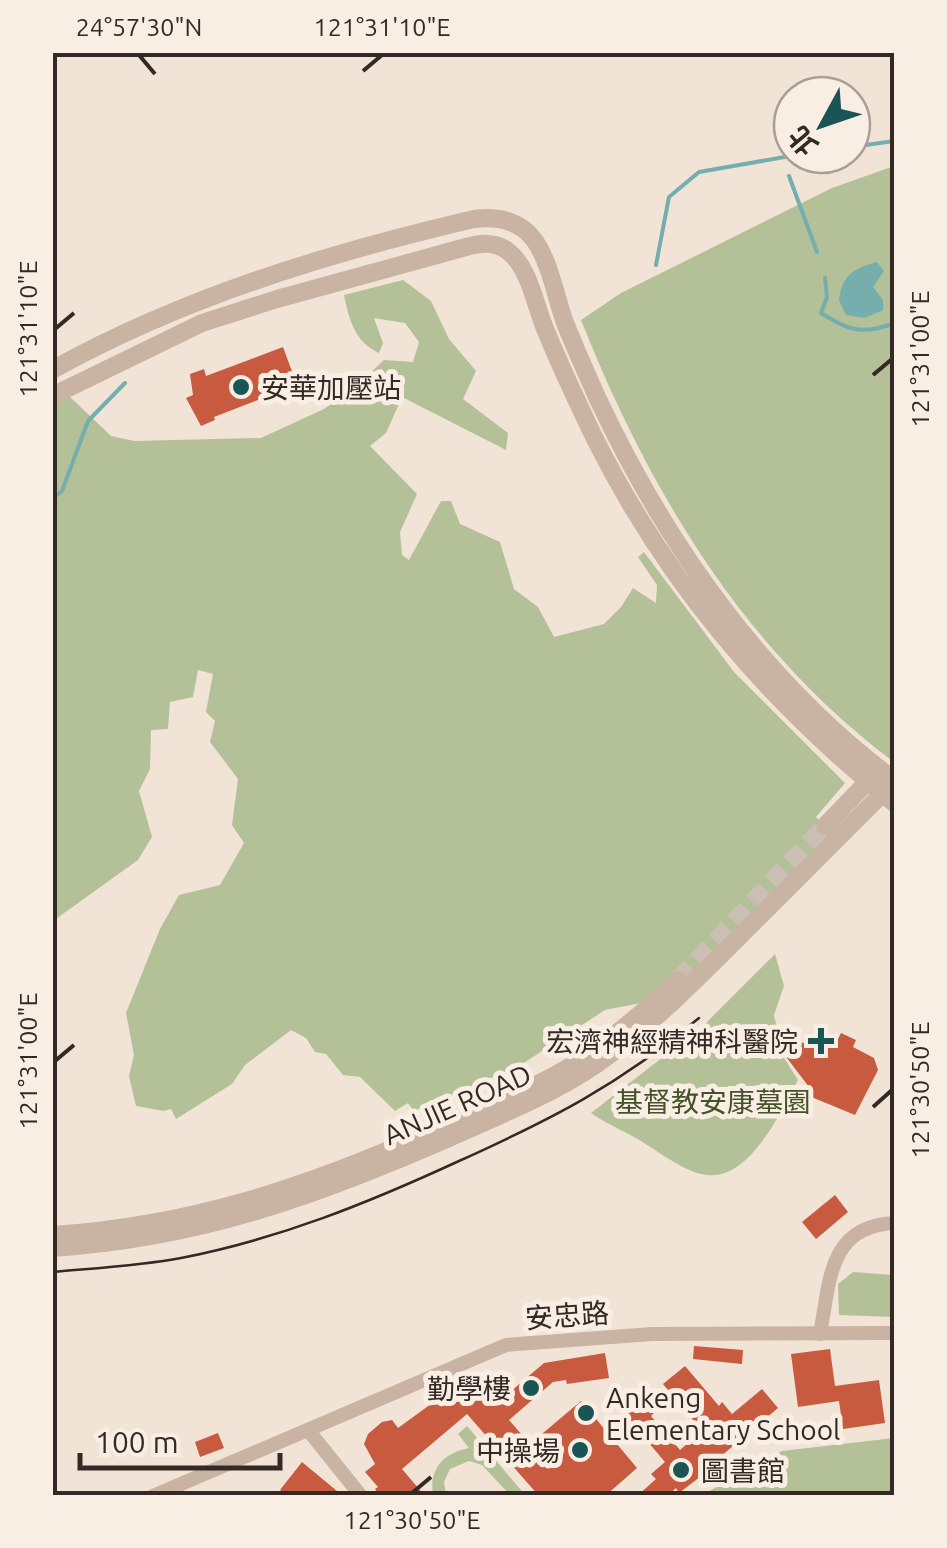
<svg xmlns="http://www.w3.org/2000/svg" width="947" height="1548" viewBox="0 0 947 1548" font-family="Ubuntu,'Noto Sans TC',sans-serif">
  <rect width="100%" height="100%" fill="#f1e4d7"/>
  <!-- green -->
  <g fill="#b4c097">
    <path d="M894 166V762C744 650 649 491 581 320L621 293 832 188Z"/>
    <path d="M403 280 431 301 449 339 476 371 463 399 508 433 506 450 402 397 386 433 370 446 417 494 400 532 402 555 409 560 441 501H451L460 524 500 542 514 589 538 607 554 637 604 624 621 607 633 588 656 603 657 585 638 557 644 552 734 672 845 783 816 817 832 833 684 986 641 1003 605 1010 519 1066 414 1111 408 1103 395 1111 360 1077 343 1075 326 1054 315 1052 306 1038 291 1030 245 1065 232 1084 176 1119 171 1109 164 1111 136 1106 129 1076 134 1055 126 1013 160 929 179 895 220 885 244 843 232 825 238 779 210 742 215 721 206 712 213 674 198 670 193 697 170 702 168 729 151 730 150 769 139 791 152 837 138 860 53 921V406L68 395 111 436 134 441 261 438 324 409 355 387 384 360 413 362 419 342 405 323 374 318 383 343 379 353C355 342 349 320 344 295Z"/>
    <path d="M775 954 784 986 774 1015 784 1058 798 1080C781 1111 750 1181 706 1175 685 1172 662 1154 644 1143 627 1132 608 1125 591 1113L703 1026Z"/>
    <path d="M853 1272 894 1275V1317L839 1315 838 1284Z"/>
    <path d="M467 1426 525 1495H510L482 1465 469 1461 450 1469 444 1482 446 1495H433C429 1469 443 1453 469 1448L458 1434Z"/>
    <path d="M894 1438V1495H702L782 1451Z"/>
  </g>
  <!-- water -->
  <path fill="#76aeae" d="M877 262 884 271 873 287 883 300V310L865 318 846 315 839 300C842 275 854 268 877 262Z"/>
  <g fill="none" stroke-linecap="round" stroke-linejoin="round">
    <!-- stream -->
    <g stroke="#76aeae" stroke-width="4">
      <path d="M852 147 894 141"/>
      <path d="M789 176 817 252"/>
      <path d="M656 265 669 197 699 172 796 155"/>
      <path d="M825 278 827 297 821 313C846 329 860 335 889 325"/>
      <path d="M52 499 62 491 88 421 125 383"/>
    </g>
  </g>
  <!-- building -->
  <g fill="#c75a3f">
    <path d="M283 347 297 385 214 417 215 420 201 426 186 398 193 395 190 374 204 369 206 376Z"/>
    <path d="M819 1030 838 1039 841 1033 856 1040 853 1047 874 1058 878 1070 855 1115 809 1096 806 1093 809 1087 787 1058 788 1054 782 1046 786 1036 811 1046Z"/>
    <path d="M835 1195 848 1212 816 1239 802 1222Z"/>
    <path d="M694 1346 743 1350 742 1364 693 1359Z"/>
    <path d="M830 1349 835 1386 879 1380 885 1423 843 1429 839 1401 798 1407 791 1354Z"/>
    <path d="M605 1353 609 1378 567 1384 566 1380 553 1382 509 1420 530 1444 581 1401 637 1468 605 1496H539L467 1414 402 1469 425 1496H380L375 1489 378 1487 365 1472 375 1464 364 1444 368 1434 382 1422 392 1420 398 1428 442 1396 446 1401 459 1402 479 1384 496 1404 544 1363Z"/>
    <path d="M685 1366 719 1406 722 1402 732 1414 762 1389 778 1408 720 1457 722 1460 679 1493 676 1488 667 1496H637L656 1479 651 1474 665 1462 625 1415 643 1399 655 1412 651 1416 680 1450 697 1435 694 1432 699 1427 663 1384Z"/>
    <path d="M218 1433 224 1448 200 1457 195 1442Z"/>
    <path d="M302 1462 343 1496H287L280 1490Z"/>
  </g>
  <g fill="none" stroke-linecap="round" stroke-linejoin="round">
    <!-- tertiary-tunnel -->
    <path stroke="#cbbfb3" stroke-width="18" stroke-dasharray="18 9" stroke-linecap="butt" d="M678 980 825 826"/>
    <!-- minor -->
    <g stroke="#c9b3a3" stroke-width="14">
      <path d="M820 1334C830 1282 828 1226 894 1223"/>
      <path d="M308 1430 361 1496"/>
      <path d="M153 1496 506 1345 652 1334 894 1333"/>
    </g>
    <!-- tertiary -->
    <g stroke="#c9b3a3" stroke-width="18">
      <path d="M52 370C184 297 328 253 474 219 497 216 520 220 535 241 550 263 555 294 564 320 574 346 586 372 597 397 666 545 763 682 894 780"/>
      <path d="M52 396 202 323 277 299 466 247C481 243 496 241 509 252 529 268 535 304 544 326 559 364 577 401 594 437 668 585 767 700 894 803"/>
      <path d="M825 826 876 773"/>
      <path d="M52 1235C191 1226 307 1187 433 1131 479 1110 528 1092 571 1066 610 1041 645 1011 678 980"/>
      <path d="M52 1248C203 1238 322 1194 458 1134 511 1110 566 1089 612 1053 660 1017 703 973 746 930 794 882 842 834 890 786"/>
    </g>
    <!-- tram -->
    <path stroke="#342925" stroke-width="2.5" d="M52 1272C95 1268 139 1266 181 1258 279 1239 368 1203 459 1161 552 1119 619 1085 699 1018"/>
  </g>
  <!-- ticks -->
  <path fill="none" stroke="#342925" stroke-width="4" d="M139 55 155 74M363 71 382 55M55 329 74 313M873 375 892 359M55 1061 74 1045M873 1107 892 1090M412 1493 431 1477"/>
  <!-- markers -->
  <g fill="#1b5455" stroke="#f9eee3" stroke-width="4">
    <circle cx="241" cy="387" r="10"/>
    <path d="M816 1026h10v10h10v10h-10v10h-10v-10h-10v-10h10z"/>
    <circle cx="531" cy="1388" r="10"/>
    <circle cx="586" cy="1413" r="10"/>
    <circle cx="580" cy="1450" r="10"/>
    <circle cx="681" cy="1470" r="10"/>
  </g>
  <g text-anchor="middle" dominant-baseline="central" stroke-width="10" stroke-linejoin="round" paint-order="stroke">
    <!-- poi labels -->
    <g font-size="28" fill="#342925" stroke="#f9eee3" text-anchor="start">
      <text x="261" y="387">安華加壓站</text>
      <text x="798" y="1041" text-anchor="end">宏濟神經精神科醫院</text>
      <text x="511" y="1388" text-anchor="end">勤學樓</text>
      <text x="606" y="1397">Ankeng<tspan x="606" dy="32">Elementary School</tspan></text>
      <text x="560" y="1450" text-anchor="end">中操場</text>
      <text x="701" y="1470">圖書館</text>
    </g>
    <!-- park labels -->
    <g font-size="28" fill="#455229" stroke="#f9eee3">
      <text x="713" y="1101">基督教安康墓園</text>
    </g>
    <!-- street labels -->
    <g font-size="28" fill="#342925" stroke="#f9eee3">
      <text transform="translate(457 1104) rotate(-24)">ANJIE ROAD</text>
      <text transform="translate(567 1315) rotate(-4)">安忠路</text>
    </g>
  </g>
  <!-- border -->
  <rect width="947" height="1548" fill="none" stroke="#f9eee3" stroke-width="110"/>
  <!-- north arrow -->
  <g transform="translate(822 125) rotate(230)"><circle r="48" fill="#f9eee3" stroke="#aa9f97" stroke-width="2.5"/>
  <path d="M0-8L18 38L0 25L-18 38Z" fill="#1b5455"/>
  <text y="-15" font-size="28" font-weight="bold" text-anchor="middle" fill="#342925">北</text>
  </g>
  <!-- scale -->
  <path d="M80 1453v15h200v-15" fill="none" stroke="#342925" stroke-width="5"/>
  <text x="95" y="1453" font-size="30" fill="#342925" stroke="#f9eee3" stroke-width="8" paint-order="stroke">100 m</text>
  <rect x="55" y="55" width="837" height="1438" fill="none" stroke="#342925" stroke-width="4"/>
  <g font-size="25" text-anchor="middle" fill="#342925">
    <text x="139" y="36">24°57'30"N</text>
    <text x="382" y="36">121°31'10"E</text>
    <text transform="translate(28 329) rotate(-90)" y="9">121°31'10"E</text>
    <text transform="translate(920 359) rotate(-90)" y="9">121°31'00"E</text>
    <text transform="translate(28 1061) rotate(-90)" y="9">121°31'00"E</text>
    <text transform="translate(920 1090) rotate(-90)" y="9">121°30'50"E</text>
    <text x="412" y="1529">121°30'50"E</text>
  </g>
</svg>
